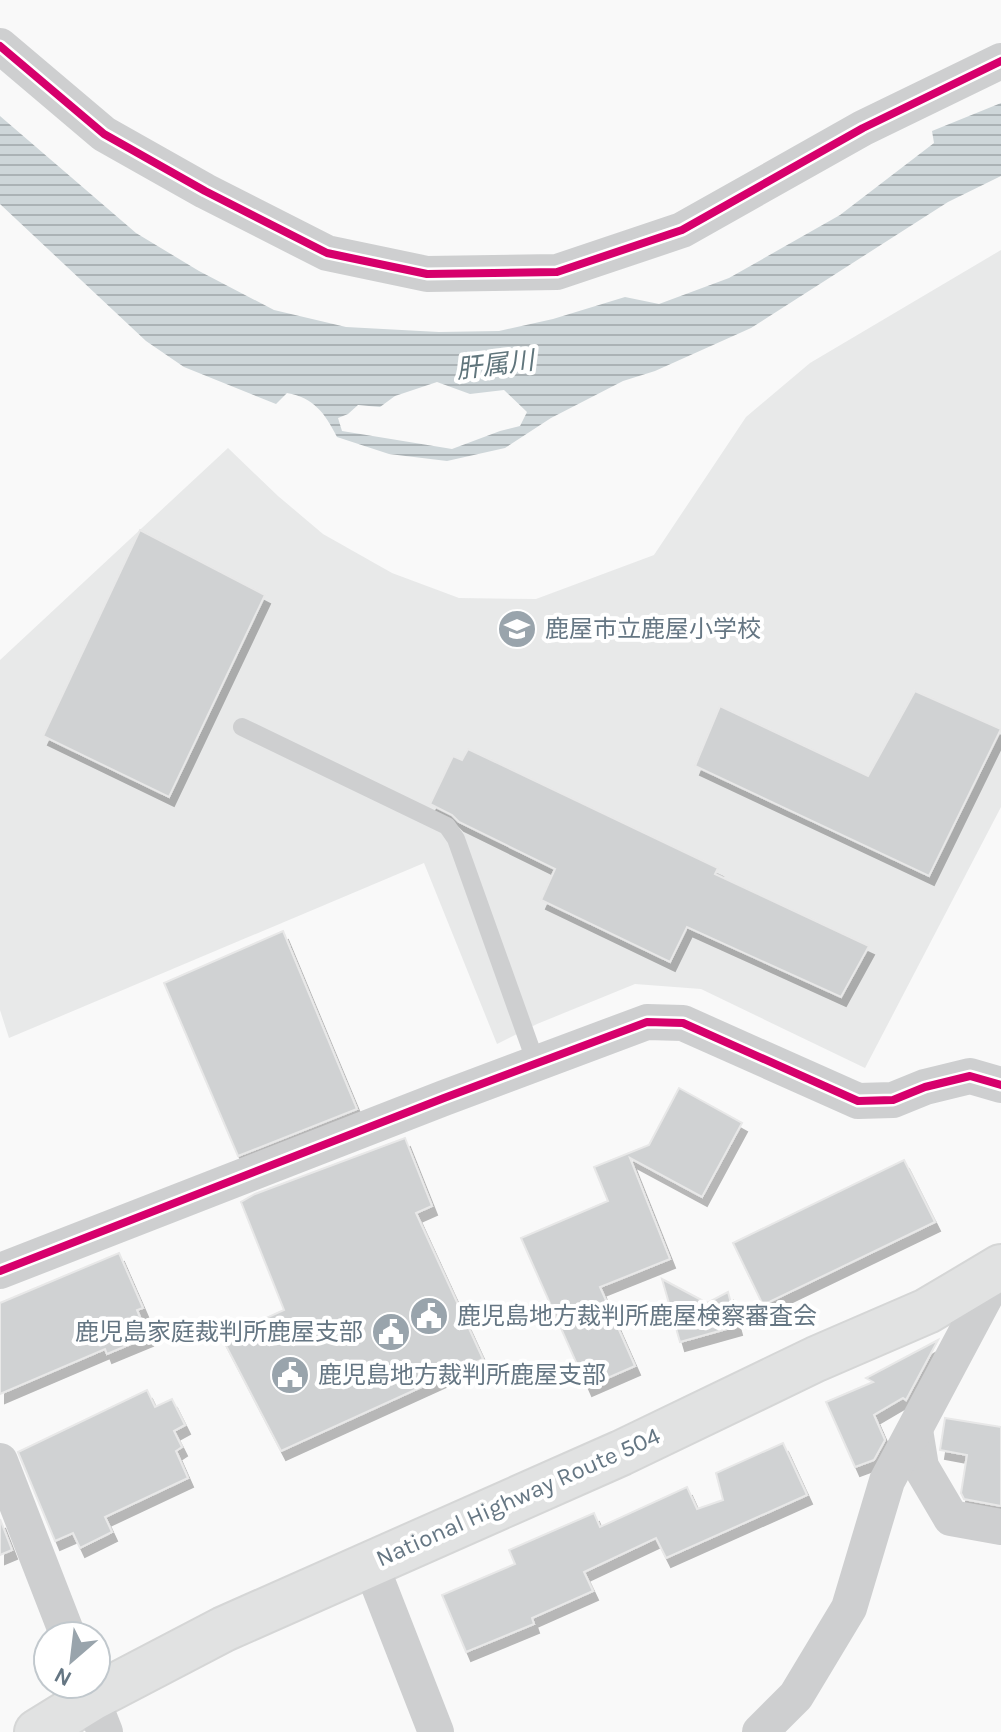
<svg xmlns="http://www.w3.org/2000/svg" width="1001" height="1732" viewBox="0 0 1001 1732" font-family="Karla,'Noto Sans JP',sans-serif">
  <defs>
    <pattern id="water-rules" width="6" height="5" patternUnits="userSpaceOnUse" patternTransform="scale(2)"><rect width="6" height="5" fill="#ced6d9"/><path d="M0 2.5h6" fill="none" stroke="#abb2b5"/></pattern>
    <filter id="shadow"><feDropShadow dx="5" dy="9" stdDeviation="0" flood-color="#0004"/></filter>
  </defs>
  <rect width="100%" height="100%" fill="#f9f9f9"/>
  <!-- built -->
  <path fill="#e8e9e9" d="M1001 250V807L865 1068 701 989 635 984 537 1024 497 1044 424 863 9 1038 0 1010V660L228 448 278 496 323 534 392 573 459 598 536 599 654 555 746 417 810 363Z"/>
  <!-- water -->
  <path fill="url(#water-rules)" fill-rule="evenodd" d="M1001 103V176L948 202 751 328 655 371 623 381 551 418 505 448 447 461 389 454 337 437C325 413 314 398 287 393L276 404 184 367 146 341 0 204V116L136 233 199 271 274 310 346 327 439 332 499 331 553 319 625 297 659 304 729 278 840 215 934 143 932 131ZM437 382 470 394 504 390 527 412 520 426 500 431 452 449 342 431 338 418 348 414 358 405 380 407 395 396Z"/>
  <!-- building -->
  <g fill="#d0d2d3" stroke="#e8e8e8" stroke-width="2" filter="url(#shadow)">
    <path d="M140 530 265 595 169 797 43 736Z"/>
    <path d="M915 691 1001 729 929 876 695 766 720 706 868 776Z"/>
    <path d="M468 749 718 868 715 874 869 946 841 997 687 927 670 962 541 900 555 869 459 822 452 815 430 804 453 756 462 760Z"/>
    <path d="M283 931 357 1109 238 1156 164 983Z"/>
    <path d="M679 1088 742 1123 702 1197 630 1158 670 1259 600 1287 635 1366 587 1387 521 1238 608 1201 594 1167 649 1145Z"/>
    <path d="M405 1138 432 1206 416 1213 483 1359 281 1451 222 1338 284 1310 241 1202 255 1194Z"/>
    <path d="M904 1160 935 1222 763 1305 733 1243Z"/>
    <path d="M119 1253 143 1308 137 1310 148 1337 107 1354 105 1349 0 1394V1303Z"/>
    <path d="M662 1279 707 1303 728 1292 737 1326 680 1342Z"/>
    <path d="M938 1340 906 1400 903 1398 874 1415 885 1440 874 1460 855 1467 826 1402 873 1382 866 1378Z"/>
    <path d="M147 1390 155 1407 172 1399 185 1425 174 1431 182 1447 176 1451 188 1478 105 1517 112 1532 80 1548 73 1533 55 1541 18 1452Z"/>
    <path d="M945 1418 1001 1427V1506L964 1499 961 1493 967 1455 940 1450Z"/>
    <path d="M783 1443 807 1495 666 1558 656 1538 584 1572 593 1591 532 1618 534 1624 466 1652 442 1595 515 1564 509 1550 594 1513 600 1527 687 1487 697 1509 723 1500 716 1473Z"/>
    <path d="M0 1519 12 1550 0 1555Z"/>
  </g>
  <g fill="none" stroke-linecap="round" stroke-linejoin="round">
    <!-- highway casing -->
    <g stroke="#d5d6d6" stroke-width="48">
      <path id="highway" d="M37 1732 92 1698 224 1629 621 1453 816 1359 927 1311 1001 1267"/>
    </g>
    <!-- lane -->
    <path stroke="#cecfd0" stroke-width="18" d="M242 727 447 826 456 839 536 1063"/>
    <!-- street -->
    <g stroke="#cecfd0" stroke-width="36">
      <path d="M0 46 104 134 205 191 327 253 427 274 557 272 682 230 863 128 1001 61"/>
      <path d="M0 1271 444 1098 647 1022 683 1023 858 1101 893 1100 925 1087 970 1076 1001 1085"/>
      <path d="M915 1430 921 1467 951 1518 1001 1527"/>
      <path d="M0 1461 68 1636"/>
      <path d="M370 1563 436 1732"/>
      <path d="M86 1684 105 1732"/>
      <path d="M760 1732 796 1696 849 1608 887 1481 1001 1267"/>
    </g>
    <!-- highway -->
    <use href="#highway" stroke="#e1e2e2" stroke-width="44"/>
    <!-- cycleway casing -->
    <g stroke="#fff" stroke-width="13">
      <g id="cycleway">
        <path d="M0 46 104 134 205 191 327 253 427 274 557 272 682 230 863 128 1001 61"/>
        <path d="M0 1271 444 1098 647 1022 683 1023 858 1101 893 1100 925 1087 970 1076 1001 1085"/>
      </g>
    </g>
    <!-- cycleway -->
    <use href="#cycleway" stroke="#d6006c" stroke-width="8"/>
  </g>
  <!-- icons -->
  <defs>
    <g id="school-disc" transform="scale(2)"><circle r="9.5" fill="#99a4ac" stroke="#fff"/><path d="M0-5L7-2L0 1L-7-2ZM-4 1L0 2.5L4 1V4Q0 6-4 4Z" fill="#fff"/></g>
    <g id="civic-disc" transform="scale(2)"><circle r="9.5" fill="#99a4ac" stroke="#fff"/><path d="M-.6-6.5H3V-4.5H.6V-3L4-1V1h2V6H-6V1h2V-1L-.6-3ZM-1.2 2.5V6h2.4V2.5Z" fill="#fff"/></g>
  </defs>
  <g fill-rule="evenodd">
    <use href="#school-disc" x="517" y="629"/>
    <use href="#civic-disc" x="429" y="1316"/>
    <use href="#civic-disc" x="391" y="1332"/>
    <use href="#civic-disc" x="290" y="1375"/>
  </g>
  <g text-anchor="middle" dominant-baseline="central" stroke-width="8" stroke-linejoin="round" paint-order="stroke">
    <!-- poi labels -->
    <g font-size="24" fill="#657683" stroke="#fff" text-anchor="start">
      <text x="545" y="629">鹿屋市立鹿屋小学校</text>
      <text x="457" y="1316">鹿児島地方裁判所鹿屋検察審査会</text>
      <text x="363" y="1332" text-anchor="end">鹿児島家庭裁判所鹿屋支部</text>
      <text x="318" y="1375">鹿児島地方裁判所鹿屋支部</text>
    </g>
    <!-- street labels -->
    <g font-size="24" fill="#657683" stroke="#fff">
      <text transform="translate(518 1497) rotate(-24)">National Highway Route 504</text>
    </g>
    <!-- water labels -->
    <g font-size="26" font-style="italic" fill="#60757c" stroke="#fff">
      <text transform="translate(495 365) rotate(-7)">肝属川</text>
    </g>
  </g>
  <!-- north arrow -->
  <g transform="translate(72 1660) rotate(208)"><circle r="38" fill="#ffffff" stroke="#c1c8cd" stroke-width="2"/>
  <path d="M0-6L14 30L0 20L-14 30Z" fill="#99a4ac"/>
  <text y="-12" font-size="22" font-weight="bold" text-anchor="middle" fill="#657683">N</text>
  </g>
</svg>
